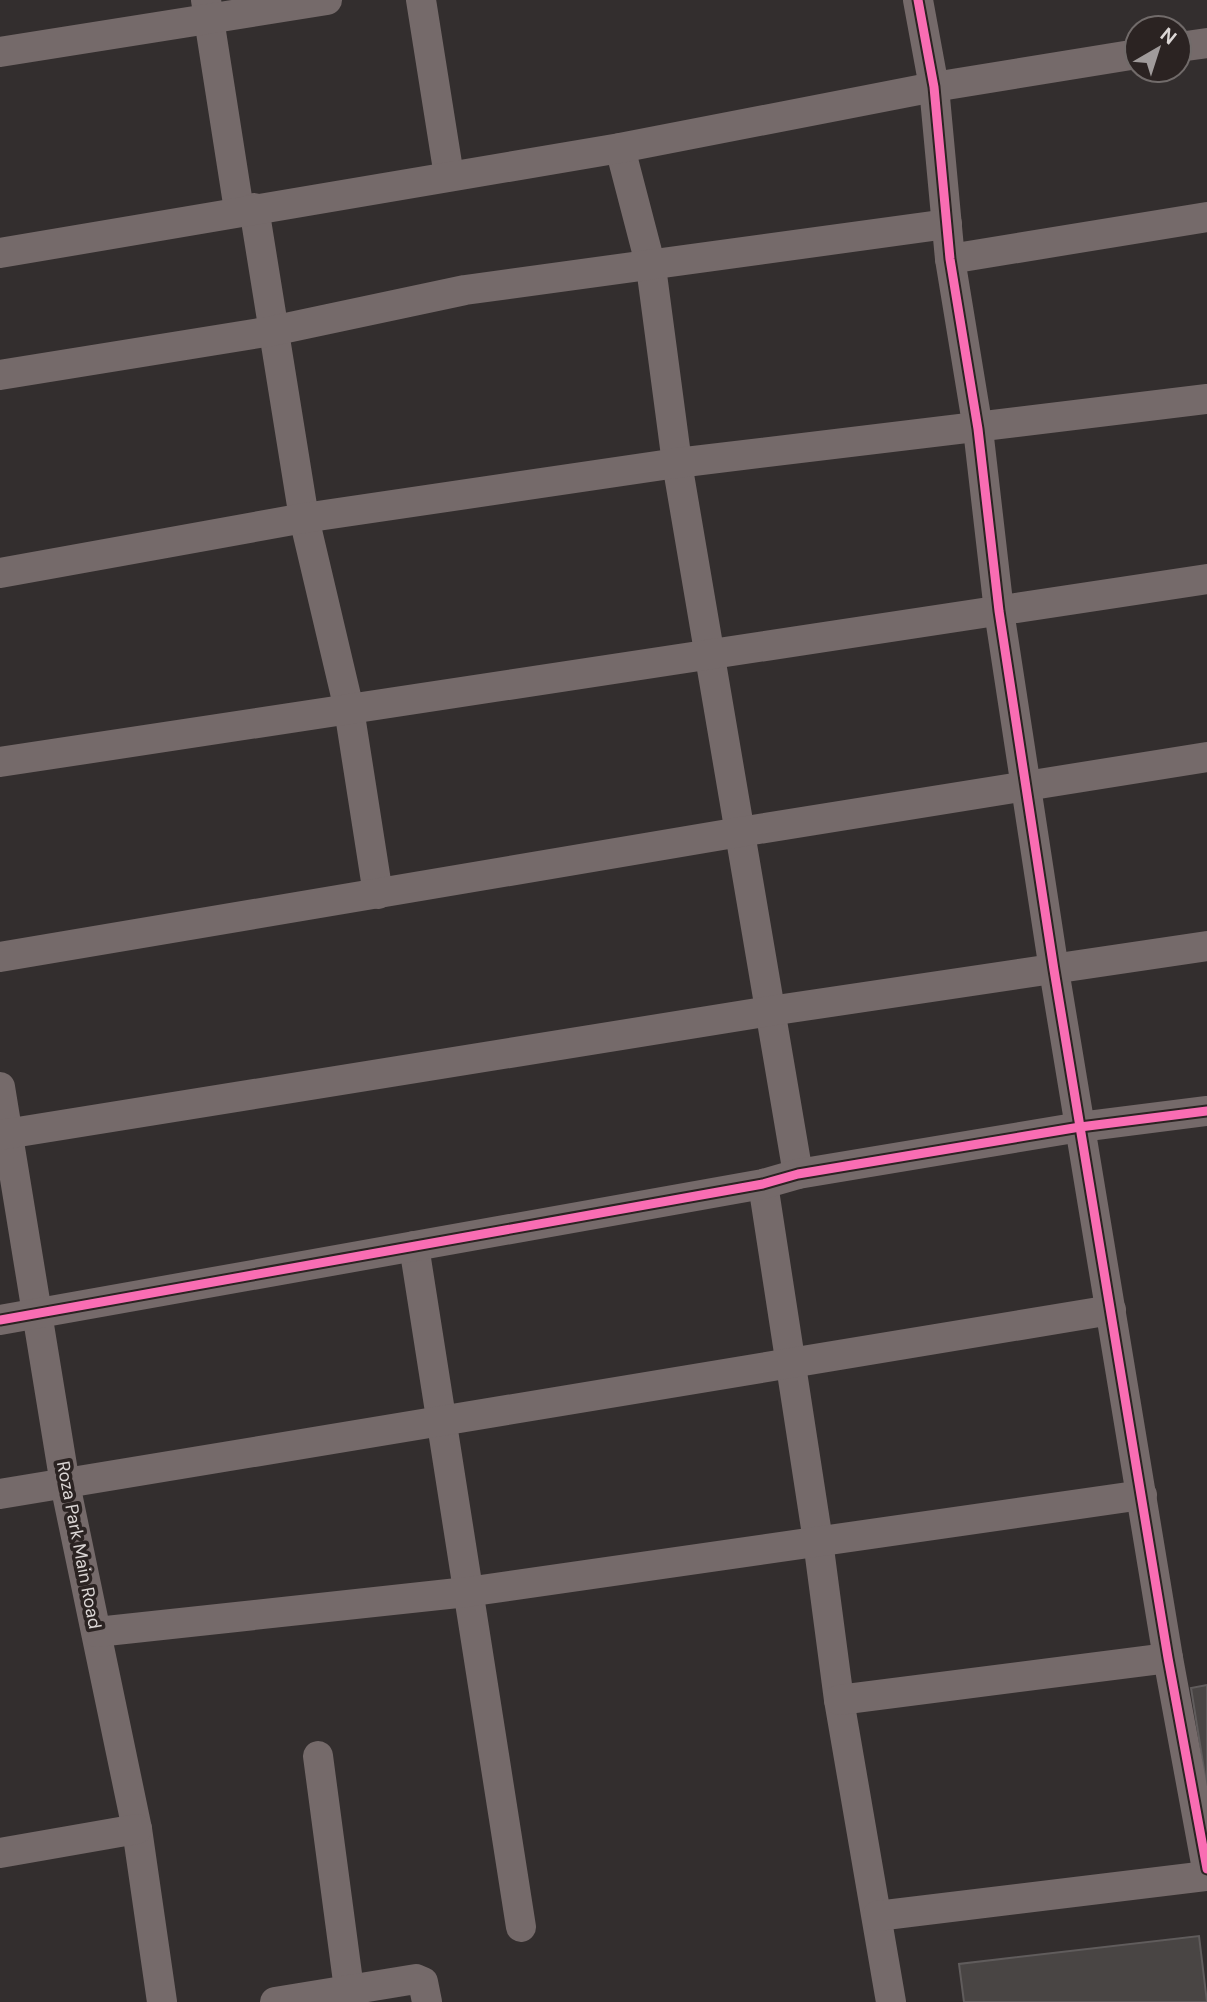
<svg xmlns="http://www.w3.org/2000/svg" width="1207" height="2002" viewBox="0 0 1207 2002" font-family="'DM Sans',sans-serif">
  <rect width="100%" height="100%" fill="#332e2e"/>
  <!-- building -->
  <g fill="#494544" stroke="#605c5c" stroke-width="2">
    <path d="M1207 1685V1788L1191 1688Z"/>
    <path d="M1199 1936 1207 2002H964L959 1964Z"/>
  </g>
  <g fill="none" stroke-linecap="round" stroke-linejoin="round">
    <!-- minor -->
    <g stroke="#756a6a" stroke-width="30">
      <path d="M206 0 239 210"/>
      <path d="M421 0 449 176"/>
      <path d="M918 0 934 87 950 259 978 429 999 611 1054 970 1168 1658 1207 1869"/>
      <path d="M1179 47 1207 43"/>
      <path d="M0 52 327 0"/>
      <path d="M620 148 651 267 677 463 798 1174"/>
      <path d="M254 208 304 518 349 709 378 894"/>
      <path d="M0 253 620 148 934 87 1137 54"/>
      <path d="M950 259 1207 217"/>
      <path d="M0 375 272 331 465 290 947 224"/>
      <path d="M0 573 304 518 677 463 1207 399"/>
      <path d="M0 762 1207 579"/>
      <path d="M0 957 740 832 1207 757"/>
      <path d="M0 1087 65 1484 137 1829 162 2002"/>
      <path d="M0 1135 770 1011 1207 946"/>
      <path d="M763 1184 818 1541 839 1700 891 2002"/>
      <path d="M414 1246 521 1927"/>
      <path d="M0 1320 763 1184 798 1174 1080 1127 1207 1111"/>
      <path d="M0 1494 1111 1310"/>
      <path d="M97 1632 467 1592 1142 1495"/>
      <path d="M839 1700 1168 1658"/>
      <path d="M318 1756 349 1989"/>
      <path d="M0 1853 137 1829"/>
      <path d="M877 1916 1207 1876"/>
      <path d="M275 2002 416 1979 423 1982 427 2002"/>
    </g>
    <!-- cycleway casing -->
    <g stroke="#2b2322" stroke-width="13">
      <g id="cycleway">
        <path d="M918 0 934 87 950 259 978 429 999 611 1054 970 1168 1658 1207 1869"/>
        <path d="M0 1320 763 1184 798 1174 1080 1127 1207 1111"/>
      </g>
    </g>
    <!-- cycleway -->
    <use href="#cycleway" stroke="#f96db3" stroke-width="9"/>
  </g>
  <g text-anchor="middle" dominant-baseline="central" stroke-width="7" stroke-linejoin="round" paint-order="stroke">
    <!-- street labels -->
    <g font-size="18" fill="#dbd6d5" stroke="#2b2322">
      <text transform="translate(79 1545) rotate(79)">Roza Park Main Road</text>
    </g>
  </g>
  <!-- north arrow -->
  <g transform="translate(1158 49) rotate(39)"><circle r="33" fill="#2b2322" stroke="#716b6a" stroke-width="2"/>
  <path d="M0-5L12 26L0 18L-12 26Z" fill="#a09b9b"/>
  <text y="-10" font-size="19" font-weight="bold" text-anchor="middle" fill="#dbd6d5">N</text>
  </g>
</svg>
